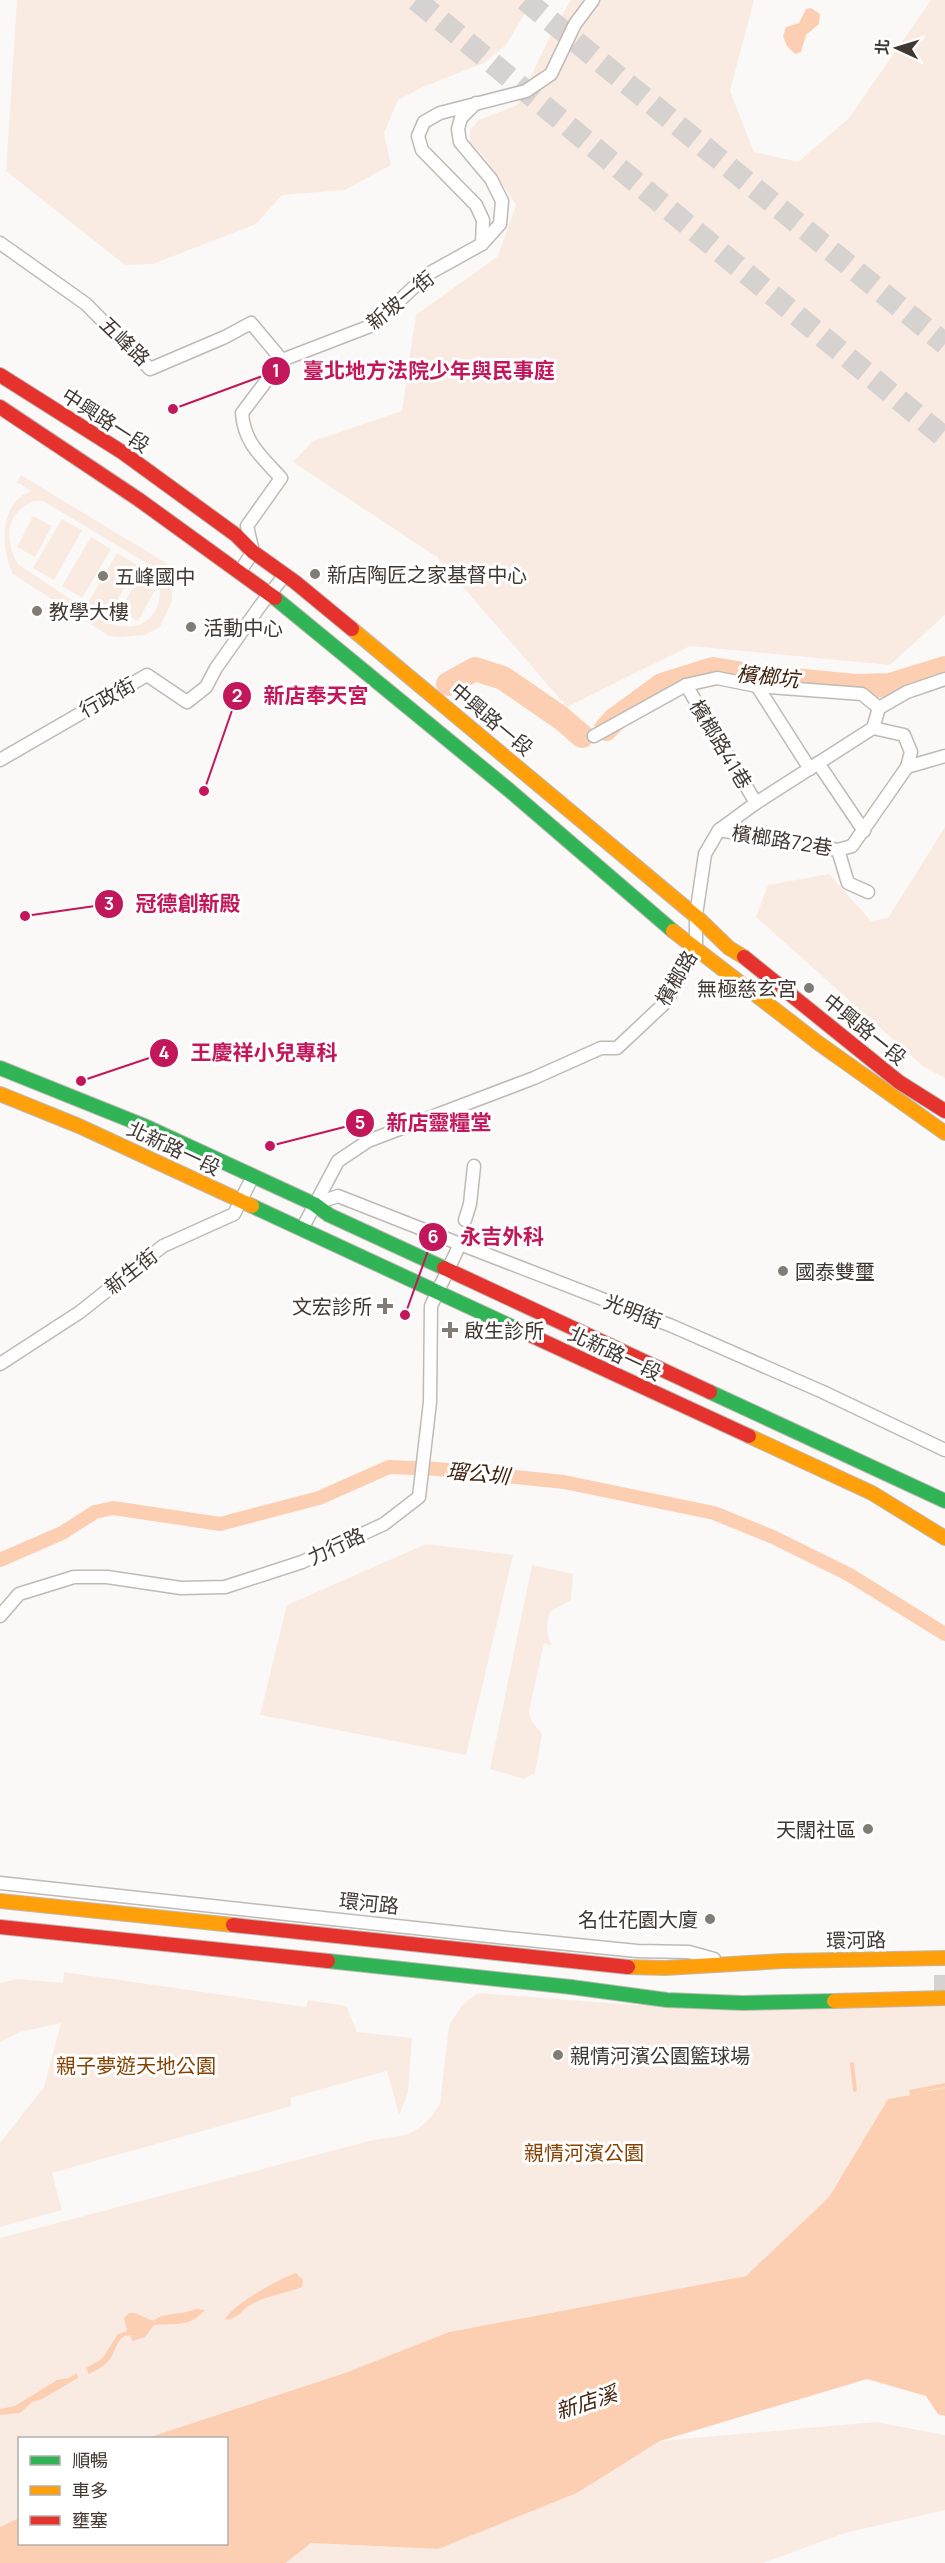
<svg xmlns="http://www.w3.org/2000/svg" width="945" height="2563" viewBox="0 0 945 2563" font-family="Manrope,'Noto Sans TC',sans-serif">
  <rect width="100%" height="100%" fill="#fbf9f7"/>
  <!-- green -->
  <g fill="#faebe2" fill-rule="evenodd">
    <path d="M17 0H533L506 45 484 63 423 87 398 100 384 133 391 165 345 190 282 195 256 224 153 264 125 265 6 171Z"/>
    <path d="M571 0H754L730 91 754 152 798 162 849 118 931 0H945V615L890 665 690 646 567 707 437 557 293 462 313 441 402 411 416 315 498 256 516 205 486 159 470 143V130L479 120 517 105 552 32Z"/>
    <path d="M21 475 189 577 184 584 172 577V601L160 627 144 635 121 637 109 636 13 574C0 548 0 502 31 491L17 482ZM34 501H43L158 570C166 607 151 635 110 624 102 622 93 614 86 609 64 595 42 580 19 565 9 552 4 524 18 512 22 507 28 504 34 501Z"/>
    <path d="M33 516 52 526 35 557 17 547Z"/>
    <path d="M62 519 82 530 54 580 33 568Z"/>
    <path d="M91 537 111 549 82 598 62 586Z"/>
    <path d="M117 553 137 565 109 615 88 603Z"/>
    <path d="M137 580 155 590 138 621 120 611Z"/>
    <path d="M945 827V1078L924 1067 756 917 768 885 829 874 871 921 888 918Z"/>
    <path d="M426 1544 513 1555 466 1755 260 1715 287 1605Z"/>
    <path d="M532 1565 573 1574 571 1600 550 1612C546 1625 546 1634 552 1646L544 1643 529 1711 531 1720 542 1734 535 1773 524 1779 490 1769Z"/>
    <path d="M64 1972 306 2007 308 2000 346 2006 357 2032 412 2038 408 2093 399 2115 387 2071 290 2098 292 2106 52 2173 62 2210 0 2227V2143L44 2087 61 2023 20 2032 0 2042V1983L19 1979 63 1983Z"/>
    <path d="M478 1993 635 2005H945V2088L888 2099 829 2197 746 2276 449 2332 345 2373 147 2438H20L19 2518 0 2527V2238L373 2140 405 2135 418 2129 430 2118 440 2104 449 2025 463 2004Z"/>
    <path d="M876 2422 945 2435V2510L845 2533 763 2563H286L311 2543 438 2549 577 2493 660 2441Z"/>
  </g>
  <!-- water -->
  <g fill="#fdcfb2">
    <path d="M811 8 820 14 819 24 806 35 801 52 795 54 787 46 783 36 786 27 799 23 806 9Z"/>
    <path d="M945 2083V2087L915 2093 945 2088V2416L938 2414 926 2396 867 2379 660 2441 577 2493 438 2549 311 2543 286 2563H0V2527L19 2518 20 2544H226V2438H147L345 2373 449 2332 746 2276 829 2197 888 2099 910 2095 909 2090Z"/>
    <path d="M296 2273 303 2280 302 2287C285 2294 268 2295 252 2304 240 2310 241 2318 225 2320 231 2305 279 2279 296 2273Z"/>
    <path d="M195 2309 205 2310C189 2328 176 2323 154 2325L145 2337 132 2341 131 2335C117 2335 117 2349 110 2359 105 2366 97 2370 89 2374L86 2368 102 2359 118 2334 127 2331 124 2318 129 2313H135L153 2321C165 2311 181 2316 195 2309Z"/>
    <path d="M77 2373 78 2378 42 2399 32 2402 20 2413 0 2415V2409L15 2406 57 2380 69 2378Z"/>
  </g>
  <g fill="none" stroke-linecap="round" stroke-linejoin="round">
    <!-- stream -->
    <path stroke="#fdcfb2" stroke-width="4" d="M852 2064 855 2090"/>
    <!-- canal -->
    <path stroke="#fdcfb2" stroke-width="14" d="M0 1560 62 1533 95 1512 113 1508 220 1524 319 1498 389 1467 438 1469 564 1482 714 1513 773 1537 848 1574 945 1634"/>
    <!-- river -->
    <g stroke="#fdcfb2" stroke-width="24">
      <path d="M448 684 475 669 503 678 561 718 582 736"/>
      <path d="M606 729 614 720 662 685 713 669 762 677 856 686 890 685 945 668"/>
    </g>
    <!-- highway-tunnel -->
    <g stroke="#d6d2d0" stroke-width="22" stroke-dasharray="22 11" stroke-linecap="butt">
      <path d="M416 0 945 438"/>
      <path d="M525 0 945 344"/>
      <path d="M934 1986H945"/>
    </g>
    <!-- street casing -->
    <g stroke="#bebab6" stroke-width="15">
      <g id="street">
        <path d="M0 243 86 304 150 369 225 337 251 323 282 360"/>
        <path d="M482 244 483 220 476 205 422 150 418 136 424 122 440 113 526 91 551 74 575 24 593 0"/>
        <path d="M240 571 253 552 247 526 281 478C262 457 244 443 242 413L282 360 373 325 428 274 482 244 500 224 502 201 491 179 460 142 458 129 461 118 476 103"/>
        <path d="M686 685 756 803"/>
        <path d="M757 686 810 769"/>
        <path d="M873 728 904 735 911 752 907 767"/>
        <path d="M594 736 686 685 717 678 757 686 862 694 879 708"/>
        <path d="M0 760 147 675 187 702 206 687 216 668 260 606 285 575"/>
        <path d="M818 763 864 831"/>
        <path d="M719 830 838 850 852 846 907 767 945 756"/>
        <path d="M838 850 848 883 868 892"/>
        <path d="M314 1204 338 1196 460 1244 672 1326 823 1392 945 1450"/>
        <path d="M465 1220 470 1204 474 1166"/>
        <path d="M302 1229 338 1161 368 1141 534 1078 601 1048H617L666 1002 696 949V915L705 854 719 830 756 803 873 728 879 708 907 692 945 679"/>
        <path d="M0 1364 80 1312 163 1246 234 1214 253 1176"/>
        <path d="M0 1616 19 1594 74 1577H107L181 1588 225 1587 302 1562 384 1524 419 1497 430 1402 431 1306 460 1244"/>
        <path d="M0 1883 498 1937 637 1951 689 1952 714 1959"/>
      </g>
    </g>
    <!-- fast casing -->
    <g stroke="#bebab6" stroke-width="16">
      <g id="fast">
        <path d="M275 598 509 790 673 931"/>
        <path d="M0 1068 147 1127 314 1204 329 1215 444 1268"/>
        <path d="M252 1206 530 1335"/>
        <path d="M710 1392 945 1501"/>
        <path d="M328 1961 571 1987 667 2000 743 2003 834 2001"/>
      </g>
    </g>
    <!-- slow casing -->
    <g stroke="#bebab6" stroke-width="16">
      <g id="slow">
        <path d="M352 629 698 918 729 948 744 957"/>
        <path d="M673 931 817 1042 945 1133"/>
        <path d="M0 1094 79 1126 252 1206"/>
        <path d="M749 1436 872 1493 945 1538"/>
        <path d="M0 1901 233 1925"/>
        <path d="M628 1967 665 1968 783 1961 945 1958"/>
        <path d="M834 2001 945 1998"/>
      </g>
    </g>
    <!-- jam casing -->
    <g stroke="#bebab6" stroke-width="16">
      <g id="jam">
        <path d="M0 375 122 452 236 535 253 552 295 582 352 629"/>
        <path d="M0 407 138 499 275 598"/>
        <path d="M744 957 899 1082 945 1111"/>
        <path d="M444 1268 710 1392"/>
        <path d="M530 1335 749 1436"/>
        <path d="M233 1925 628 1967"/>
        <path d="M0 1927 328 1961"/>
      </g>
    </g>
    <!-- street -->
    <use href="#street" stroke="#fefefe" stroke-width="12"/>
    <!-- fast -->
    <use href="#fast" stroke="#30b455" stroke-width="14"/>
    <!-- slow -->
    <use href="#slow" stroke="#ff9f0a" stroke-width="14"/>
    <!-- jam -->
    <use href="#jam" stroke="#e5322d" stroke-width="14"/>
  </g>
  <!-- markers -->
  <g fill="#827c77" stroke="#fff" stroke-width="2">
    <circle cx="315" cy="574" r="6"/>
    <circle cx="103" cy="576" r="6"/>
    <circle cx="37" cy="611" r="6"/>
    <circle cx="191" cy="627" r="6"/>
    <circle cx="809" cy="988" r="6"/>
    <circle cx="783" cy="1271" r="6"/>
    <path d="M382 1297h6v6h6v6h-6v6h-6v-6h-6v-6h6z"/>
    <path d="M447 1321h6v6h6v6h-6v6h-6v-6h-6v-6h6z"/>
    <circle cx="868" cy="1829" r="6"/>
    <circle cx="710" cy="1919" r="6"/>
    <circle cx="558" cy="2055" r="6"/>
  </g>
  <g text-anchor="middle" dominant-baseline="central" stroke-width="6" stroke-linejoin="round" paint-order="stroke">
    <!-- street labels -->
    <g font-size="20" fill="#413832" stroke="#fff">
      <text transform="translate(400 300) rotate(-39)">新坡一街</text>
      <text transform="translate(125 341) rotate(44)">五峰路</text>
      <text transform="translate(106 420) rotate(33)">中興路一段</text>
      <text transform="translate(107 697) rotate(-29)">行政街</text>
      <text transform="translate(492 719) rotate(40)">中興路一段</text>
      <text transform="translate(721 744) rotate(59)">檳榔路41巷</text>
      <text transform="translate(782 840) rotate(9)">檳榔路72巷</text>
      <text transform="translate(676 978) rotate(-59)">檳榔路</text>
      <text transform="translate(865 1029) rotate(39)">中興路一段</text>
      <text transform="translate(174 1148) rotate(25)">北新路一段</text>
      <text transform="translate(131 1271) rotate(-38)">新生街</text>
      <text transform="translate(633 1311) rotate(21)">光明街</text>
      <text transform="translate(615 1353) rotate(25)">北新路一段</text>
      <text transform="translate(336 1546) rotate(-25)">力行路</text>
      <text transform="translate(369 1903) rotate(6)">環河路</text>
      <text transform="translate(856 1940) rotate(-1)">環河路</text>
    </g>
    <!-- poi labels -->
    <g font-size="20" fill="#413832" stroke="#fff" text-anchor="start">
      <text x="327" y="574">新店陶匠之家基督中心</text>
      <text x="115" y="576">五峰國中</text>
      <text x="49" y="611">教學大樓</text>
      <text x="203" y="627">活動中心</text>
      <text x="797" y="988" text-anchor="end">無極慈玄宮</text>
      <text x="795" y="1271">國泰雙璽</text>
      <text x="372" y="1306" text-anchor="end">文宏診所</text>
      <text x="464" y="1330">啟生診所</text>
      <text x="856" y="1829" text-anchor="end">天闊社區</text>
      <text x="698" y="1919" text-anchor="end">名仕花園大廈</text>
      <text x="570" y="2055">親情河濱公園籃球場</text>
    </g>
    <!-- park labels -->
    <g font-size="20" fill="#864000" stroke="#fff">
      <text x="136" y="2065">親子夢遊天地公園</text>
      <text x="584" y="2152">親情河濱公園</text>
    </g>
    <!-- water labels -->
    <g font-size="21" font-style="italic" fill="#42230d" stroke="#fff">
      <text transform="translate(768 676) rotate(6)">檳榔坑</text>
      <text transform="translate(478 1473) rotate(6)">瑠公圳</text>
      <text transform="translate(586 2402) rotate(-18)">新店溪</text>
    </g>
  </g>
  <!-- callouts -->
  <path fill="none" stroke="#c2185b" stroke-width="2" d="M173 409L276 371M204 791L237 696M25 916L109 904M81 1081L164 1053M270 1146L360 1123M405 1315L433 1237"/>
  <g fill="#c2185b" stroke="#fff" stroke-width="2">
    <circle cx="173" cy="409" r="6"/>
    <circle cx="204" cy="791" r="6"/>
    <circle cx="25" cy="916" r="6"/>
    <circle cx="81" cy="1081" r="6"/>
    <circle cx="270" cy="1146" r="6"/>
    <circle cx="405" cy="1315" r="6"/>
    <circle cx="276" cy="371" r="15"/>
    <circle cx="237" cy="696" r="15"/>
    <circle cx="109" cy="904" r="15"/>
    <circle cx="164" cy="1053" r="15"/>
    <circle cx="360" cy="1123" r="15"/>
    <circle cx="433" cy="1237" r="15"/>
  </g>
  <g font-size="18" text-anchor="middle" font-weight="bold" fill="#fff">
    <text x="276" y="377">1</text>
    <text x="237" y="702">2</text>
    <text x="109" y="910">3</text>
    <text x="164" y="1059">4</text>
    <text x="360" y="1129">5</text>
    <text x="433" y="1243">6</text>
  </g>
  <g font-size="21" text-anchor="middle" font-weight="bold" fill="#c2185b" stroke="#fff" stroke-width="6" stroke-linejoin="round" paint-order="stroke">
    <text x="429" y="378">臺北地方法院少年與民事庭</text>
    <text x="316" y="703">新店奉天宮</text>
    <text x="188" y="911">冠德創新殿</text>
    <text x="264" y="1060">王慶祥小兒專科</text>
    <text x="439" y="1130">新店靈糧堂</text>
    <text x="502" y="1244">永吉外科</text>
  </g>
  <!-- legend -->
  <rect x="18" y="2437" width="210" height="108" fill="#ffffff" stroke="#b3afad" stroke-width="1.5"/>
  <rect x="30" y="2456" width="30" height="9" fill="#30b455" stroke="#b3afad" stroke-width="1.5"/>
  <text x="72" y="2467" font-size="18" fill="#413832">順暢</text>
  <rect x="30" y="2486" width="30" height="9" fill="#ff9f0a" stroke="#b3afad" stroke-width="1.5"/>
  <text x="72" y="2497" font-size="18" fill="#413832">車多</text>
  <rect x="30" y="2516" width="30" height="9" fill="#e5322d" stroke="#b3afad" stroke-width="1.5"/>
  <text x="72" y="2527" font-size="18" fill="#413832">壅塞</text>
  <!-- north arrow -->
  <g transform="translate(897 48) rotate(274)" stroke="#ffffff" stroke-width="4.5" paint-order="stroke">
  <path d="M0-4.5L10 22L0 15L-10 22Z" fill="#413832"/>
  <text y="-9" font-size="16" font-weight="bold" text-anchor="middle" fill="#413832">北</text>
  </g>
</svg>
